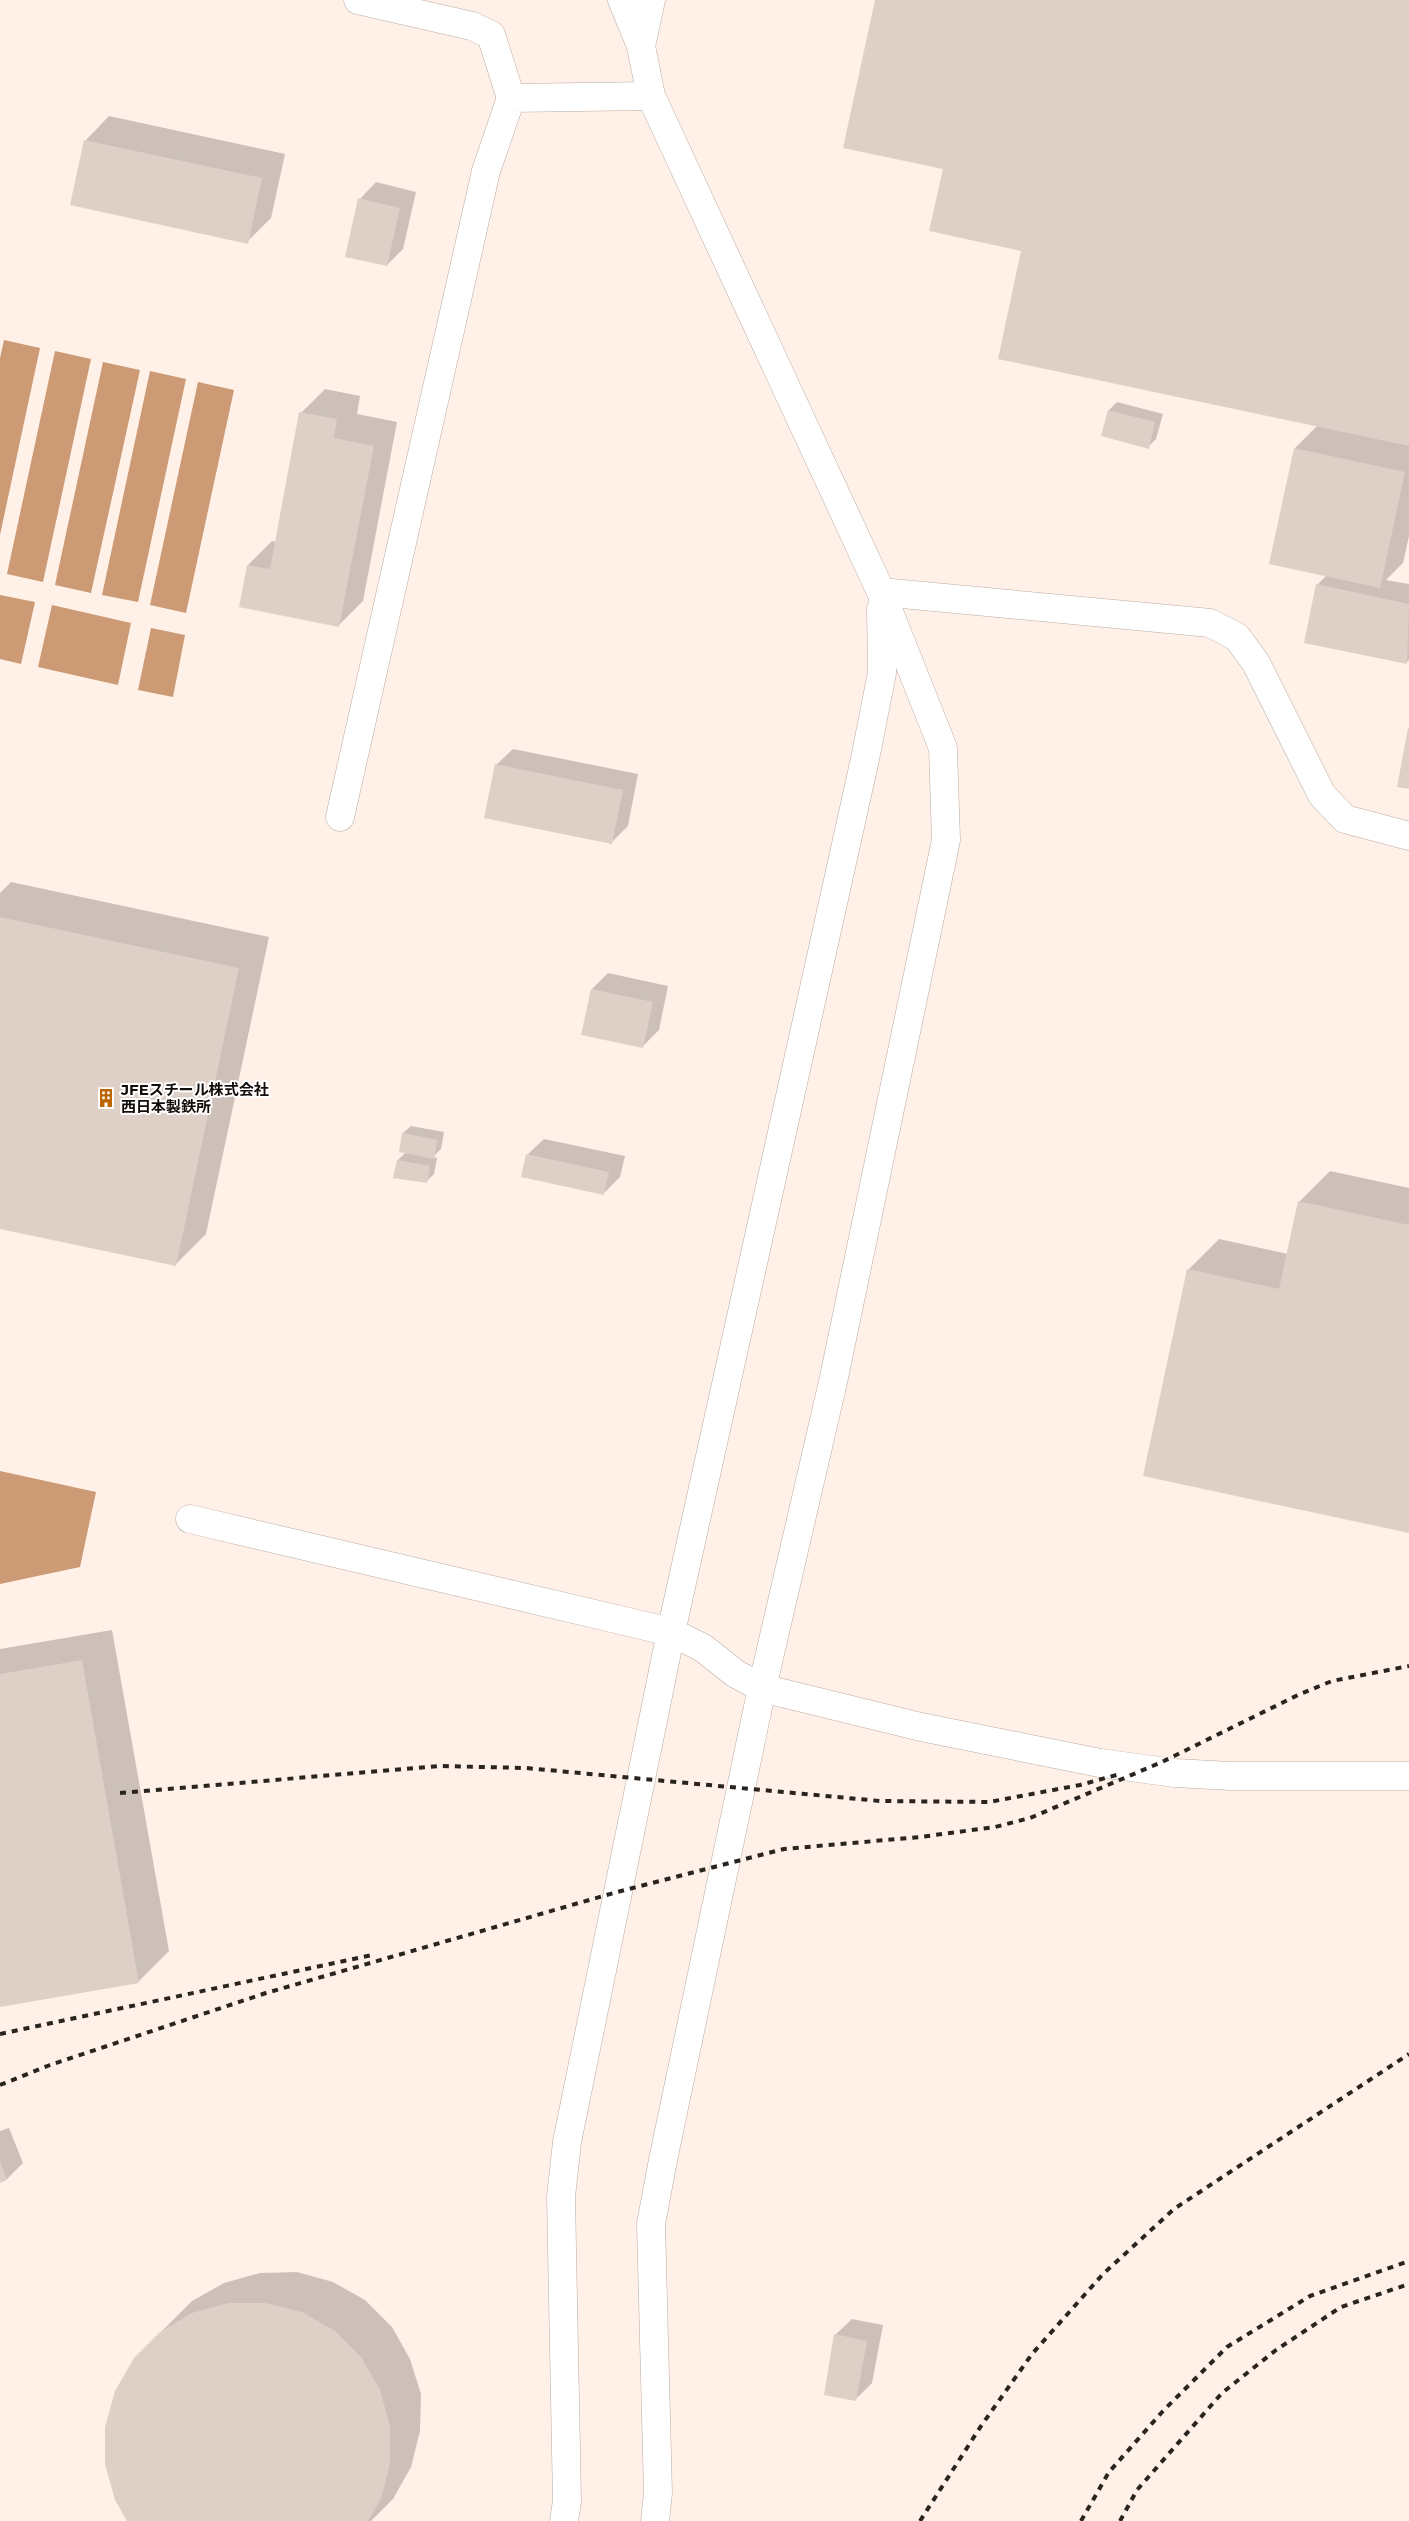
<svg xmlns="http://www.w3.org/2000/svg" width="1409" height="2521" viewBox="0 0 1409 2521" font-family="Montserrat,'Noto Sans JP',sans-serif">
  <rect width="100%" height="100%" fill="#fff1e7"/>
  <!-- water -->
  <g fill="#cc9a75">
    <path d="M4 340 40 348 0 535V358Z"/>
    <path d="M55 351 91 359 43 582 7 574Z"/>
    <path d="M103 362 140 370 91 593 55 585Z"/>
    <path d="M150 371 186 379 138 602 102 595Z"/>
    <path d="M198 382 234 390 186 613 150 605Z"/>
    <path d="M0 595 35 602 21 664 0 659Z"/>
    <path d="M52 605 131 623 118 685 38 667Z"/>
    <path d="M151 628 185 635 173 697 138 690Z"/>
    <path d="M0 1471 96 1492 80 1567 0 1584Z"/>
  </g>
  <!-- shadow -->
  <g fill="#0003">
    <path d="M876 0H1409V536L1403 563 1386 580 1409 584V660L1407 662 1317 585 1327 575 1295 448 1318 425 1022 250 944 168Z"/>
    <path d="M109 116 285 154 271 218 247 242 86 140Z"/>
    <path d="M376 182 416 192 403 249 387 265 360 199Z"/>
    <path d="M325 389 360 396 357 414 397 422 363 601 339 625 248 565 272 541 276 542 301 413Z"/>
    <path d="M1117 402 1163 414 1156 439 1148 447 1102 435 1109 410Z"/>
    <path d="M513 749 638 774 628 826 612 842 496 765Z"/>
    <path d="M11 882 269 937 206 1234 175 1265 0 1228V893Z"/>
    <path d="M608 973 668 986 659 1030 643 1046 592 989Z"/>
    <path d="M411 1126 444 1132 441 1149 433 1157 437 1158 434 1174 426 1182 398 1160 406 1152 403 1133Z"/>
    <path d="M544 1139 625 1156 620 1177 604 1193 527 1155Z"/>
    <path d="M1330 1171 1409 1188V1532L1188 1270 1219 1239 1288 1254 1299 1202Z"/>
    <path d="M112 1630 169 1951 138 1982 0 2006V1649Z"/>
    <path d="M9 2128 23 2163 7 2179 0 2181V2131Z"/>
    <path d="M297 2272 333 2282 365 2300 392 2327 410 2359 421 2394 420 2431 411 2467 393 2499 371 2521H129L161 2332 192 2301 224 2283 260 2273Z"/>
    <path d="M852 2319 883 2325 872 2383 856 2399 835 2335Z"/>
  </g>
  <!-- building -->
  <g fill="#ded0c6">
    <path d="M875 0H1409V446L998 359 1021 251 929 231 943 169 843 148Z"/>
    <path d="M84 140 262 178 248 244 70 205Z"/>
    <path d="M358 198 400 208 387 266 345 257Z"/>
    <path d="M1108 410 1155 422 1149 449 1101 436Z"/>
    <path d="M299 412 337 419 334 438 374 446 339 627 239 607 247 565 270 569Z"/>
    <path d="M1294 448 1405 472 1380 588 1269 564Z"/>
    <path d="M1316 584 1409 604 1407 664 1304 643Z"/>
    <path d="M1408 728H1409V789L1397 787Z"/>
    <path d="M495 764 623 790 612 844 484 818Z"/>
    <path d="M0 917 239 968 176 1266 0 1229Z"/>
    <path d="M591 989 653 1002 643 1048 581 1035Z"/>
    <path d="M402 1133 437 1140 434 1159 399 1152Z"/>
    <path d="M526 1154 609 1172 604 1195 521 1177Z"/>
    <path d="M397 1160 430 1166 427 1183 393 1178Z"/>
    <path d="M1298 1201 1409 1225V1533L1143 1476 1187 1269 1279 1289Z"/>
    <path d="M82 1660 139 1983 0 2007V1674Z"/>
    <path d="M0 2161 7 2180 0 2183Z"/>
    <path d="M228 2303H266L302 2312 335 2331 361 2357 380 2390 390 2426V2463L381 2499 368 2521H127L115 2500 105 2464V2427L115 2391 134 2358 160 2332 192 2313Z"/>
    <path d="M834 2334 867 2341 856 2401 824 2395Z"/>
  </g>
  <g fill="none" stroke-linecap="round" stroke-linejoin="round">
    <!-- minor casing -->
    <g stroke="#b9aca2" stroke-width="29">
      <g id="minor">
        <path d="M358 0 472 26 491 35 511 98"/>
        <path d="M622 0 641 46 651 96 881 592 943 748 946 840 833 1382 762 1688 663 2160 651 2224 658 2493 655 2521"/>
        <path d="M641 46 651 0"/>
        <path d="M881 592 1210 623 1237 637 1256 663 1322 795 1345 819 1409 836"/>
        <path d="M340 817 486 171 511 98 651 96"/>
        <path d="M190 1519 671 1632 703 1648 736 1674 762 1688 921 1727 1100 1763 1175 1773 1231 1776H1409"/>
        <path d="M564 2521 567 2501 561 2197 567 2142 671 1632 865 759 882 673 881 609"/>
      </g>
    </g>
    <!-- minor -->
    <use href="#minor" stroke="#fff" stroke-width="28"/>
    <!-- rail -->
    <g stroke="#2a2420" stroke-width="4" stroke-dasharray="6 6" stroke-linecap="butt">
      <path d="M120 1793 440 1766 526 1768 880 1801 989 1802 1080 1785 1120 1774"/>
      <path d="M0 2034 372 1955"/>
      <path d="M0 2085 50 2065 266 1993 617 1892 784 1849 920 1837 995 1827 1030 1818 1162 1762 1300 1694 1332 1681 1409 1666"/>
      <path d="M920 2521 981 2426 1032 2354 1103 2274 1174 2209 1409 2054"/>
      <path d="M1081 2521 1109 2472 1163 2411 1227 2347 1310 2296 1409 2261"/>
      <path d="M1120 2521 1137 2490 1222 2393 1276 2350 1341 2307 1409 2284"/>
    </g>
  </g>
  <!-- icons -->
  <defs>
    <g id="building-bare" transform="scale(1.5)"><path d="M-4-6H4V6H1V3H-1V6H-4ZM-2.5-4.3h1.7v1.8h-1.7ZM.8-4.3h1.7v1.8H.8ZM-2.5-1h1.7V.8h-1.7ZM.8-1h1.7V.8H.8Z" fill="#bd6500" stroke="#fff" stroke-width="2.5" paint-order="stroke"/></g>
  </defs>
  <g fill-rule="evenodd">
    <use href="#building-bare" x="106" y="1098"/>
  </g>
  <g text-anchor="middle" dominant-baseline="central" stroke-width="4" stroke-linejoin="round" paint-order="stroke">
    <!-- poi labels -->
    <g font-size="15" font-weight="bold" fill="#120d0a" stroke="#fff" text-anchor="start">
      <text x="121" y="1089">JFEスチール株式会社<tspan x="121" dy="17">西日本製鉄所</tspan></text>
    </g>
  </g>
</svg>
